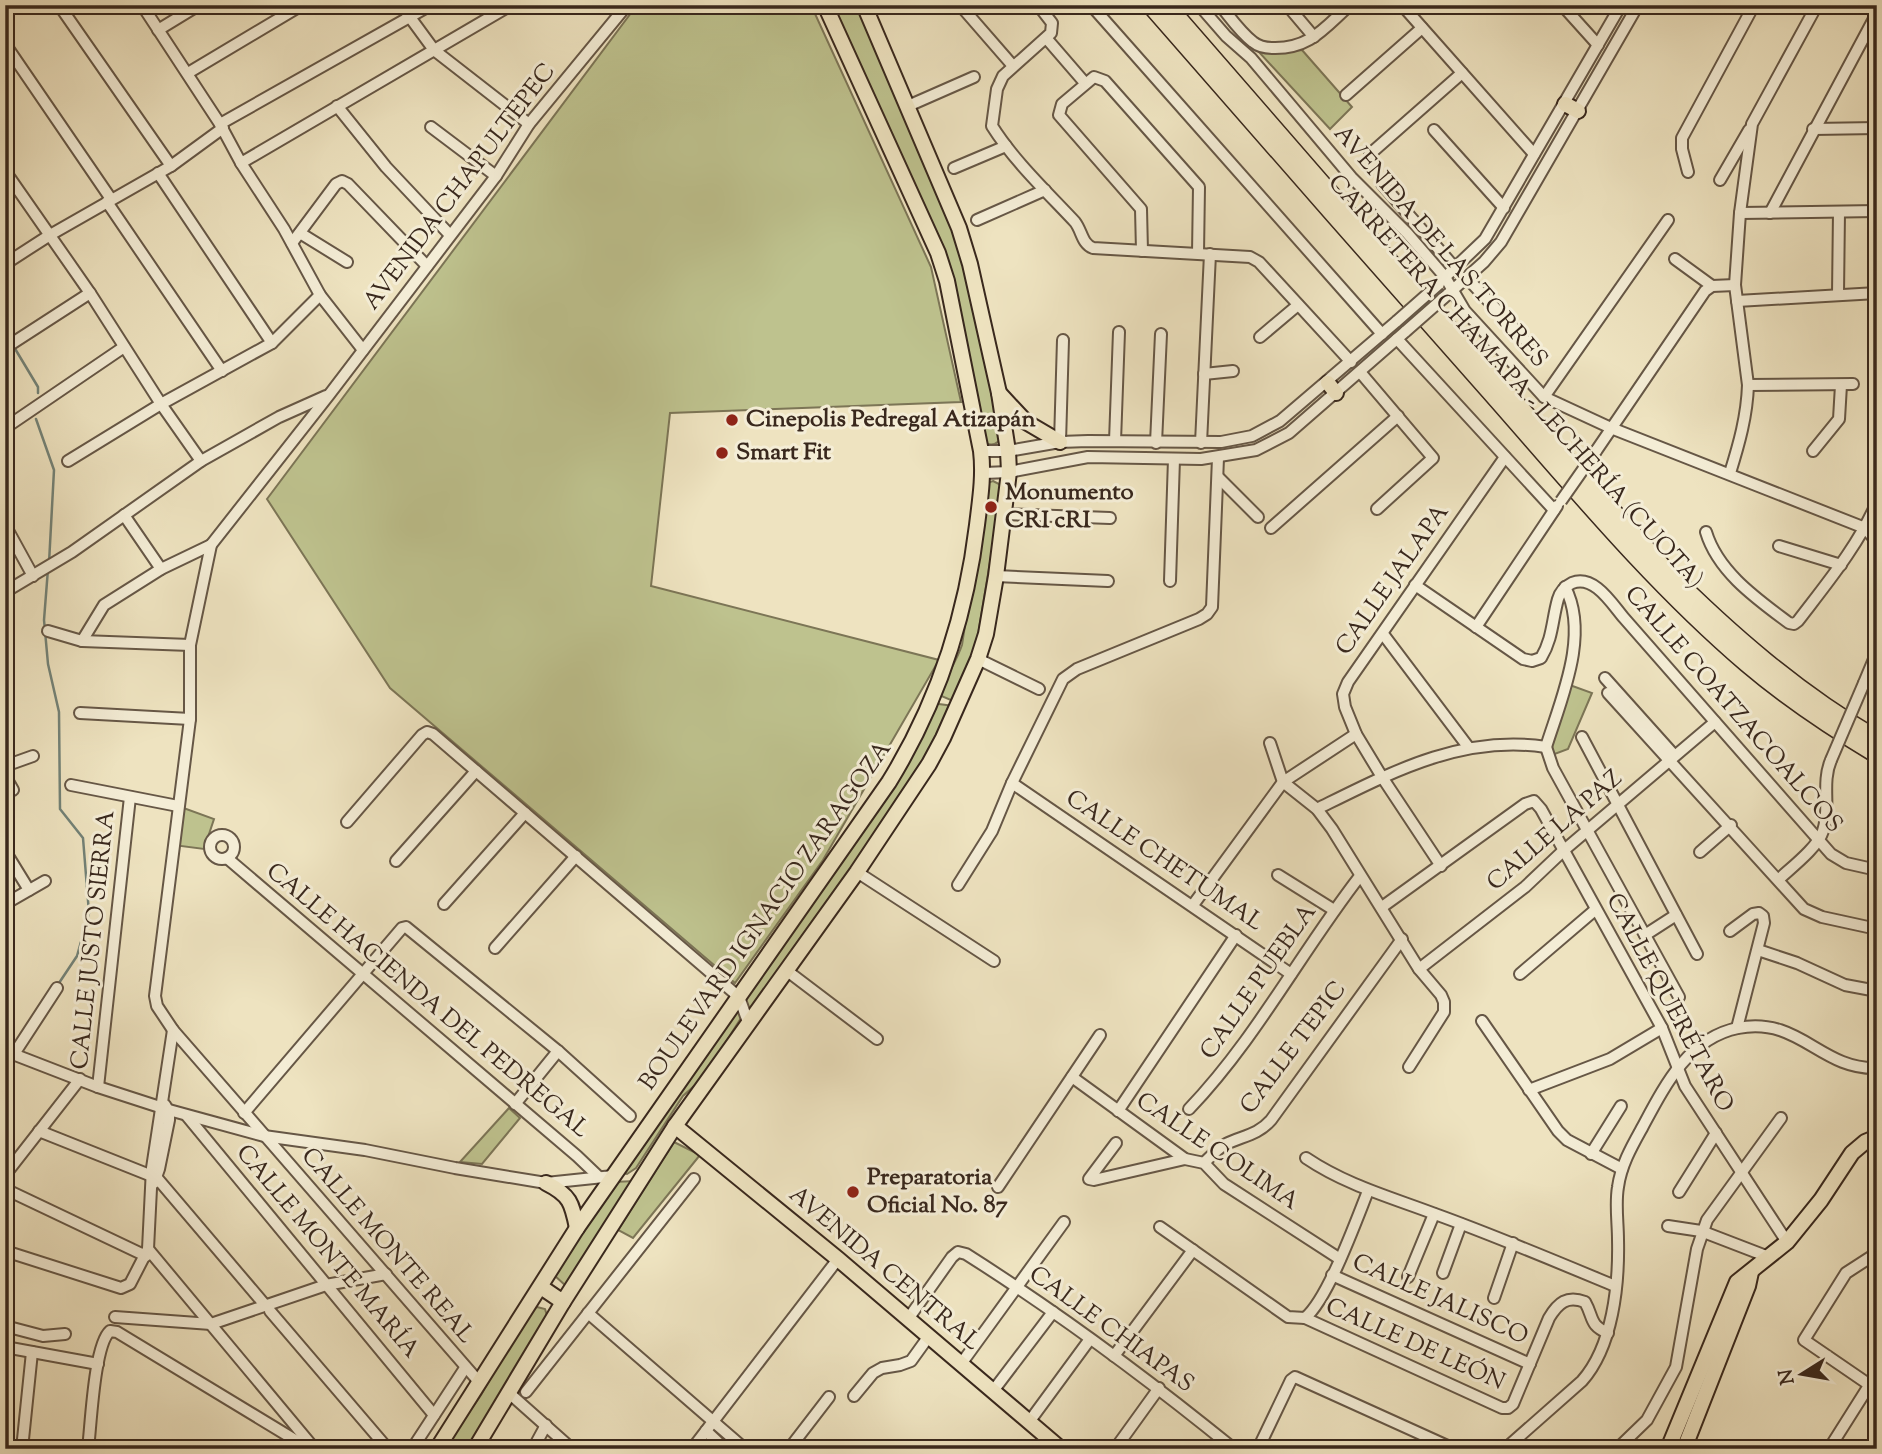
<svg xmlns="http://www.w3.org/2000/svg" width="1882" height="1454" viewBox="0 0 1882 1454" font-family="'Sorts Mill Goudy',serif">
  <rect width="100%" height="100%" fill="#eee3c0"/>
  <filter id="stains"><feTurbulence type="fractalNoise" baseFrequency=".00286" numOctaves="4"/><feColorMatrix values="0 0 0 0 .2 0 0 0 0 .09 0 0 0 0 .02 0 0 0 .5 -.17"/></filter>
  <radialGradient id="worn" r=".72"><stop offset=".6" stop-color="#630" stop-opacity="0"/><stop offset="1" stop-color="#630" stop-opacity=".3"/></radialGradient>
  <!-- green -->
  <g fill="#bec28e" stroke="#7c7556" stroke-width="2">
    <path d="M637 5H811L931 267 961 402 670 413 651 586 939 660 823 860 735 983 390 688 267 499Z"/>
    <path d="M830 5H859L963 247 1003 435C999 443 993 447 985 443L961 317Z"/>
    <path d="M1302 50 1352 107 1330 129 1258 51Z"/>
    <path d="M993 481 999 484 1002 489 976 647 953 701 939 695C945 677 956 663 962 645L987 483Z"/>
    <path d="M1567 684 1592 693 1568 749 1552 755 1548 746Z"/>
    <path d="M935 695 939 704 954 706C916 781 868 847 818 914 794 945 773 979 750 1011L741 997 812 900Z"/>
    <path d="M178 806 214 819 204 849 173 845Z"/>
    <path d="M737 1005 741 1018 703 1078 683 1096 636 1168 627 1174 618 1172Z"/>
    <path d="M509 1108 520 1118 482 1164 460 1162Z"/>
    <path d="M674 1142 700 1155 633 1238 618 1230Z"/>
    <path d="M634 1181 567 1287 553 1274 614 1182Z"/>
    <path d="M537 1307 545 1309 548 1319 546 1324 468 1449H444L481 1395 530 1309Z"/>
  </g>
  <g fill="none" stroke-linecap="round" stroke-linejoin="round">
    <!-- stream -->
    <g stroke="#738277" stroke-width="2.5">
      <path d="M5 332 10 342"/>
      <path d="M14 347 38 387V393"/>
      <path d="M36 419 54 470 49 563"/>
      <path d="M48 569 44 620 48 664 59 712 60 809 83 838 89 913 77 956 57 986"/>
    </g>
    <!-- minor casing -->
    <g stroke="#665746" stroke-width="14">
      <g id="minor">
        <path d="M59 5 171 166"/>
        <path d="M142 5 220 124 241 163 284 229 320 295 363 350"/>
        <path d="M401 5 434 50 529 124"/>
        <path d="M960 5 1013 66"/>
        <path d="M1038 5 1052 23 1051 33 1003 76 997 89 992 126C1014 161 1047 192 1075 222 1082 231 1082 244 1093 248L1250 257 1259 262 1351 362"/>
        <path d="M1091 5 1382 334"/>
        <path d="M1199 5 1226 36 1251 58 1352 178 1407 233 1445 277 1465 311 1544 397 1611 428 1865 528 1877 542"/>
        <path d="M1220 5C1230 17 1240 32 1253 42 1259 47 1265 48 1273 48 1310 49 1324 28 1350 5"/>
        <path d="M1287 5 1314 37"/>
        <path d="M1402 5 1534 154"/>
        <path d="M1562 5 1598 45"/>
        <path d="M158 30 199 5"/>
        <path d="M1047 39 1085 83"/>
        <path d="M5 44 111 199"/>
        <path d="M188 73 302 5"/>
        <path d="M1346 95 1422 28"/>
        <path d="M337 106 386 167 450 235"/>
        <path d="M908 106 974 77"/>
        <path d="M220 124 431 5"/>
        <path d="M431 127 496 176"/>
        <path d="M1813 129 1877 128"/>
        <path d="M1434 130 1504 208"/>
        <path d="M1370 154 1462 73"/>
        <path d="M241 163 511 5"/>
        <path d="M954 168 1006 146"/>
        <path d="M5 171 90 293 161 404 201 461"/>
        <path d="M1688 172 1682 149V138L1754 5"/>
        <path d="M158 173 272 343"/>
        <path d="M1720 180 1749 130"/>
        <path d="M1382 184 1455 268"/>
        <path d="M107 202 222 371"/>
        <path d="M1740 213 1877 211"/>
        <path d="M1770 213 1877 13"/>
        <path d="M977 220 1045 190"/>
        <path d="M300 233 347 262"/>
        <path d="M292 243 336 184 342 181 348 184 427 266"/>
        <path d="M1142 251 1141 209 1059 115 1062 104 1094 77 1105 81 1199 187 1198 253"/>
        <path d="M1675 259 1712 286"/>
        <path d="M5 264 50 235 171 166 223 128"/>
        <path d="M1467 278 1527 342"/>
        <path d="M1442 280 1485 239 1621 5"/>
        <path d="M1838 294 1839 212"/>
        <path d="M1447 295 1484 262 1501 242 1638 5"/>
        <path d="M1737 301 1877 293"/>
        <path d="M1260 337 1298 305"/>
        <path d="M1397 339 1554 510"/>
        <path d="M5 348 90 293"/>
        <path d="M1360 372 1433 458 1377 509"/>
        <path d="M1204 374 1233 371"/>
        <path d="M1748 385 1853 384"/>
        <path d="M1544 397 1668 220"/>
        <path d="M5 428 124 347"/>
        <path d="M1115 441 1119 332"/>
        <path d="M1060 442 1063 340"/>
        <path d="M1156 443 1161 334"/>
        <path d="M1201 443 1210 254"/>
        <path d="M981 451H1008L1060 442 1088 441 1221 442 1252 436 1280 421 1397 321"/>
        <path d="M1596 451 1705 291 1712 286 1735 285"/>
        <path d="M1813 451 1839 419 1841 385"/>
        <path d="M68 461 161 404 272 343 320 295"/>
        <path d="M984 473 1009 472 1088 457 1201 459 1256 450 1289 433 1406 331"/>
        <path d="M1730 473C1739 444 1747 416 1748 385L1735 285 1740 213 1752 124 1817 5"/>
        <path d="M1218 477 1258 517"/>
        <path d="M1004 514 1110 518"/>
        <path d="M124 515 161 569"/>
        <path d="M5 525 33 576"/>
        <path d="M1271 528 1398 416"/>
        <path d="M1706 532C1718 572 1757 599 1789 623L1794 624 1798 621C1827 583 1858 546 1877 502"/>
        <path d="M1779 546 1841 565"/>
        <path d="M996 576 1108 581"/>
        <path d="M1170 581 1174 459"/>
        <path d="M1415 585 1523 659 1532 661 1541 658C1553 638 1552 620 1558 599 1560 592 1566 586 1572 583 1594 574 1612 604 1624 618L1831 854 1846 863 1877 870"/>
        <path d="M5 592 72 552 201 461 279 417 326 396"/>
        <path d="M1476 627 1557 506"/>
        <path d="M48 631 82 641 190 645"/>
        <path d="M1383 634 1469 748"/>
        <path d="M82 641 104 605 161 569 211 545"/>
        <path d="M5 644 8 649"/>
        <path d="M978 659 1039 689"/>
        <path d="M1605 678 1674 755"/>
        <path d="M1864 683 1877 652"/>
        <path d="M1608 693 1804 909 1822 917 1877 929"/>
        <path d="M80 713 190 719"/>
        <path d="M1582 737 1697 954"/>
        <path d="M1270 743 1283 782 1317 809 1332 829 1419 969 1441 995 1444 1002V1012L1409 1067"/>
        <path d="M1546 747 1553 768 1679 997"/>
        <path d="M1546 747C1561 699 1590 635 1565 587"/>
        <path d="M5 766 33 756"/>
        <path d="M5 776 13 790"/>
        <path d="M1012 783 1291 974"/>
        <path d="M71 785 178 806"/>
        <path d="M1317 809C1390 773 1462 734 1546 747"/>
        <path d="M347 822 422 735 427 732 433 734 739 997 748 1022"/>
        <circle cx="222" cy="847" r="12"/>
        <path d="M5 851 29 890"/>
        <path d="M1700 852 1731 825"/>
        <path d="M227 858 577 1156 599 1177"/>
        <path d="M396 861 476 771"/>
        <path d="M1441 866 1382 777 1356 734 1345 707 1343 694 1348 682 1505 457"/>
        <path d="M857 872 994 961"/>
        <path d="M1278 875 1334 910"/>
        <path d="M1779 879C1792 867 1818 847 1823 831 1831 808 1821 783 1831 760"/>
        <path d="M958 885 992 831 1012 783 1063 679 1077 669 1199 619 1207 614 1212 607 1218 458"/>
        <path d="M5 904 45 881"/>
        <path d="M444 904 525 813"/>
        <path d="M1193 905 1283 782 1356 734"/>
        <path d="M1382 907 1525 804 1534 801 1541 809 1662 1028 1685 1086 1787 1242"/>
        <path d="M1730 931 1753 914 1759 913 1763 916 1764 923 1737 1028"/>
        <path d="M1645 935 1676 915"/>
        <path d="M495 948 576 856"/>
        <path d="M1758 950 1797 963 1845 985 1877 991"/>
        <path d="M1419 969 1525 887 1563 851 1715 722"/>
        <path d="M786 970 877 1039"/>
        <path d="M1520 974 1595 910"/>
        <path d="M1482 1021 1558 1131 1567 1140 1622 1169"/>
        <path d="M5 1051 98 1087 169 1110 264 1136 365 1150 455 1168 546 1183 613 1176"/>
        <path d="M14 1054 57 988"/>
        <path d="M1072 1077 1185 1159 1204 1163 1224 1184 1340 1259"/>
        <path d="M98 1087 130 797"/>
        <path d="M1529 1090 1610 1059 1662 1028"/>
        <path d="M515 1104 558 1051"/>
        <path d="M1189 1109C1256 1039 1301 952 1360 876"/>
        <path d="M1118 1111 1236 935"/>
        <path d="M244 1113 402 928 406 927 558 1051 630 1116"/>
        <path d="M187 1116 434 1415"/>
        <path d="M39 1131 157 1178 265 1305"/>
        <path d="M1116 1143 1089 1179 1094 1180 1185 1159"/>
        <path d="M1591 1154 1621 1106"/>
        <path d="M1306 1158C1346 1185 1390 1197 1435 1214 1496 1236 1555 1261 1615 1286"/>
        <path d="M1204 1163C1211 1156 1217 1149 1226 1144 1242 1136 1258 1135 1271 1120L1402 939"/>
        <path d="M5 1175 80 1079"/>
        <path d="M154 1183 159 1169 169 1120V1112L165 1105"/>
        <path d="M998 1187 1100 1035"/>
        <path d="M5 1189 146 1256"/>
        <path d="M1679 1192 1716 1133"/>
        <path d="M1668 1226 1701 1231 1766 1256"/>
        <path d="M1160 1227 1288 1317 1305 1318C1328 1299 1356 1221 1368 1191"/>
        <path d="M148 1249 313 1447"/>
        <path d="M5 1251 121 1288 130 1284 148 1249 152 1168 173 1030"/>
        <path d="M1877 1253 1846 1273 1804 1340 1877 1390"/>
        <path d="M1443 1273 1461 1224"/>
        <path d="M1332 1275 1530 1364"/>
        <path d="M1408 1277 1434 1214"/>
        <path d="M1494 1298 1513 1243"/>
        <path d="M270 1311 388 1449"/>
        <path d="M588 1313 745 1449"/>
        <path d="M115 1317 211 1324 326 1285 386 1274"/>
        <path d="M1305 1318 1502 1408H1508L1513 1404 1549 1318C1558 1303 1567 1295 1585 1302 1594 1318 1589 1325 1608 1333"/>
        <path d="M908 1319 952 1257 958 1252 966 1254C1059 1313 1148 1379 1234 1449"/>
        <path d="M5 1326 43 1336 65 1334"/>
        <path d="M5 1347 98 1364"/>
        <path d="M1114 1356 1193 1250"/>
        <path d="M961 1364 1064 1222"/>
        <path d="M480 1383 173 1030 157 1006 155 996 190 719V645L211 545 329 395 496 176 529 124 627 5"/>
        <path d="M993 1391 1053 1312"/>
        <path d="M526 1392 694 1179"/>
        <path d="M509 1393 572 1449"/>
        <path d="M854 1396 873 1373 882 1368 900 1365 911 1361 929 1336"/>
        <path d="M1029 1422 1090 1339"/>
        <path d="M706 1431 725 1449"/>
        <path d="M22 1449 32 1352"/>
        <path d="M88 1449C91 1425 94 1345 110 1331L117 1332 310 1449"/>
        <path d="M412 1449 465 1368"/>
        <path d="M533 1449 546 1425"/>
        <path d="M692 1449 838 1259"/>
        <path d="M789 1449 829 1397"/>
        <path d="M882 1449 885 1446"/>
        <path d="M1115 1449 1159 1388"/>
        <path d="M1258 1449 1291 1380 1295 1377 1454 1449"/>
        <path d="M1505 1449 1582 1381C1613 1346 1619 1285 1618 1240 1618 1222 1615 1204 1618 1187 1621 1165 1632 1146 1642 1128 1664 1087 1688 1038 1738 1028 1800 1016 1820 1070 1877 1068"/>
        <path d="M1617 1449 1647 1420 1676 1367 1697 1249 1707 1220 1781 1118"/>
        <path d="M1829 1449 1877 1373"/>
      </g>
    </g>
    <!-- major casing -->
    <g stroke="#39281d" stroke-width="18">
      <g id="major">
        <path d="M1565 104 1578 111"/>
        <path d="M1328 383 1336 393"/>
        <path d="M999 393 1026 422 1060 442"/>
        <path d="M675 1126 838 1259 1061 1449"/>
        <path d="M546 1183C570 1195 572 1203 577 1228"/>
        <path d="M541 1287 563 1302"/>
        <path d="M437 1449 577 1228 889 782C937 704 966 616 977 525 980 500 984 476 981 451L947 281 938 253 825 5"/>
        <path d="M475 1449 563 1302 675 1126 857 872 929 764 943 738 978 659 986 634 996 576 1009 472 1008 451 999 393 970 264 959 228 864 5"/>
        <path d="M1668 1449 1737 1282 1787 1242 1821 1200 1852 1153 1865 1142 1877 1137"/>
        <path d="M1684 1449 1748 1286 1751 1272"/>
      </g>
    </g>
    <!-- highway casing -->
    <g stroke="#39281d" stroke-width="19">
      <g id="highway">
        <path d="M1150 5C1263 134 1375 263 1489 391 1571 484 1652 583 1747 664 1787 698 1832 728 1877 755"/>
        <path d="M1167 5 1413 288 1665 569C1730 634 1798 693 1877 739"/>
      </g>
    </g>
    <!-- minor -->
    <use href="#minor" stroke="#f4edd6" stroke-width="10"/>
    <!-- major -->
    <use href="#major" stroke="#eee3c0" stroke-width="14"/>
    <!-- highway -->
    <use href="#highway" stroke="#eee3c0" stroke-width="16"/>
    <!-- minor-bridge casing -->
    <g stroke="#665746" stroke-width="14" stroke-linecap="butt">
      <g id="minor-bridge">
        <path d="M1397 321 1439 284"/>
        <path d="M1406 331 1447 295"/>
        <path d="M1561 501 1596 451"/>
        <path d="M1831 760 1864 683"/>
      </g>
    </g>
    <!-- minor-bridge -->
    <use href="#minor-bridge" stroke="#f4edd6" stroke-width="10"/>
  </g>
  <!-- markers -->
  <g fill="#8f2418" stroke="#f4edd6" stroke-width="2.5">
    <circle cx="732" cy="420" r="7"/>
    <circle cx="722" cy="453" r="7"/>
    <circle cx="991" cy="507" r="7"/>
    <circle cx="853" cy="1192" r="7"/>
  </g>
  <g text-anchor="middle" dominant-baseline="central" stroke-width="6" stroke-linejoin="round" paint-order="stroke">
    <!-- street labels -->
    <g font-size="24" fill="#39281d" stroke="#f4edd6">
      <text transform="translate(460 187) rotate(-53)">AVENIDA CHAPULTEPEC</text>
      <text transform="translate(1440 247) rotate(49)">AVENIDA DE LAS TORRES</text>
      <text transform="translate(1515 382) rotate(48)">CARRETERA CHAMAPA - LECHERÍA (CUOTA)</text>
      <text transform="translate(1393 580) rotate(-55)">CALLE JALAPA</text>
      <text transform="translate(1733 710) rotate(49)">CALLE COATZACOALCOS</text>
      <text transform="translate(1555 831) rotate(-41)">CALLE LA PAZ</text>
      <text transform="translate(1164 861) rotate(34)">CALLE CHETUMAL</text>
      <text transform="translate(766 916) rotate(-55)">BOULEVARD IGNACIO ZARAGOZA</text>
      <text transform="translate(94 940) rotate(-84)">CALLE JUSTO SIERRA</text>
      <text transform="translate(1259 982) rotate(-55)">CALLE PUEBLA</text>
      <text transform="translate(427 1001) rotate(40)">CALLE HACIENDA DEL PEDREGAL</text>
      <text transform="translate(1669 1003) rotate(62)">CALLE QUERÉTARO</text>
      <text transform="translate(1294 1048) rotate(-53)">CALLE TEPIC</text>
      <text transform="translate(1217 1152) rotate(34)">CALLE COLIMA</text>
      <text transform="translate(387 1246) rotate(49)">CALLE MONTE REAL</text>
      <text transform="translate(327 1252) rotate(50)">CALLE MONTE MARÍA</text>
      <text transform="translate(884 1269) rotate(40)">AVENIDA CENTRAL</text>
      <text transform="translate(1440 1300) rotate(24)">CALLE JALISCO</text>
      <text transform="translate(1111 1330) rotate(36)">CALLE CHIAPAS</text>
      <text transform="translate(1415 1345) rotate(24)">CALLE DE LEÓN</text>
    </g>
    <!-- poi labels -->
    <g font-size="24" font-weight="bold" fill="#39281d" stroke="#f4edd6" text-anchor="start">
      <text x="746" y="420">Cinepolis Pedregal Atizapán</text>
      <text x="736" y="453">Smart Fit</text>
      <text x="1005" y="493">Monumento<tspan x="1005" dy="28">CRI cRI</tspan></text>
      <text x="867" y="1178">Preparatoria<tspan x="867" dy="28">Oficial No. 87</tspan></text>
    </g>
  </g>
  <!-- margin -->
  <rect width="1882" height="1454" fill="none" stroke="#eee3c0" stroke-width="28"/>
  <rect x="7" y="7" width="1868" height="1440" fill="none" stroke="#39281d" stroke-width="3.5"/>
  <rect x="14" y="14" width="1854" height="1426" fill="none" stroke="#39281d" stroke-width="2"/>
  <!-- north arrow -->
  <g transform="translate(1802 1374) rotate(259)" stroke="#f4edd6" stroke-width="5" paint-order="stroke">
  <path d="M0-5L12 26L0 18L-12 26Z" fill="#39281d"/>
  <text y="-10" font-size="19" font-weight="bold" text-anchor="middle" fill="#39281d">N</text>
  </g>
  <rect width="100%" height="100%" filter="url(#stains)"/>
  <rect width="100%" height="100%" fill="url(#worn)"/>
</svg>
